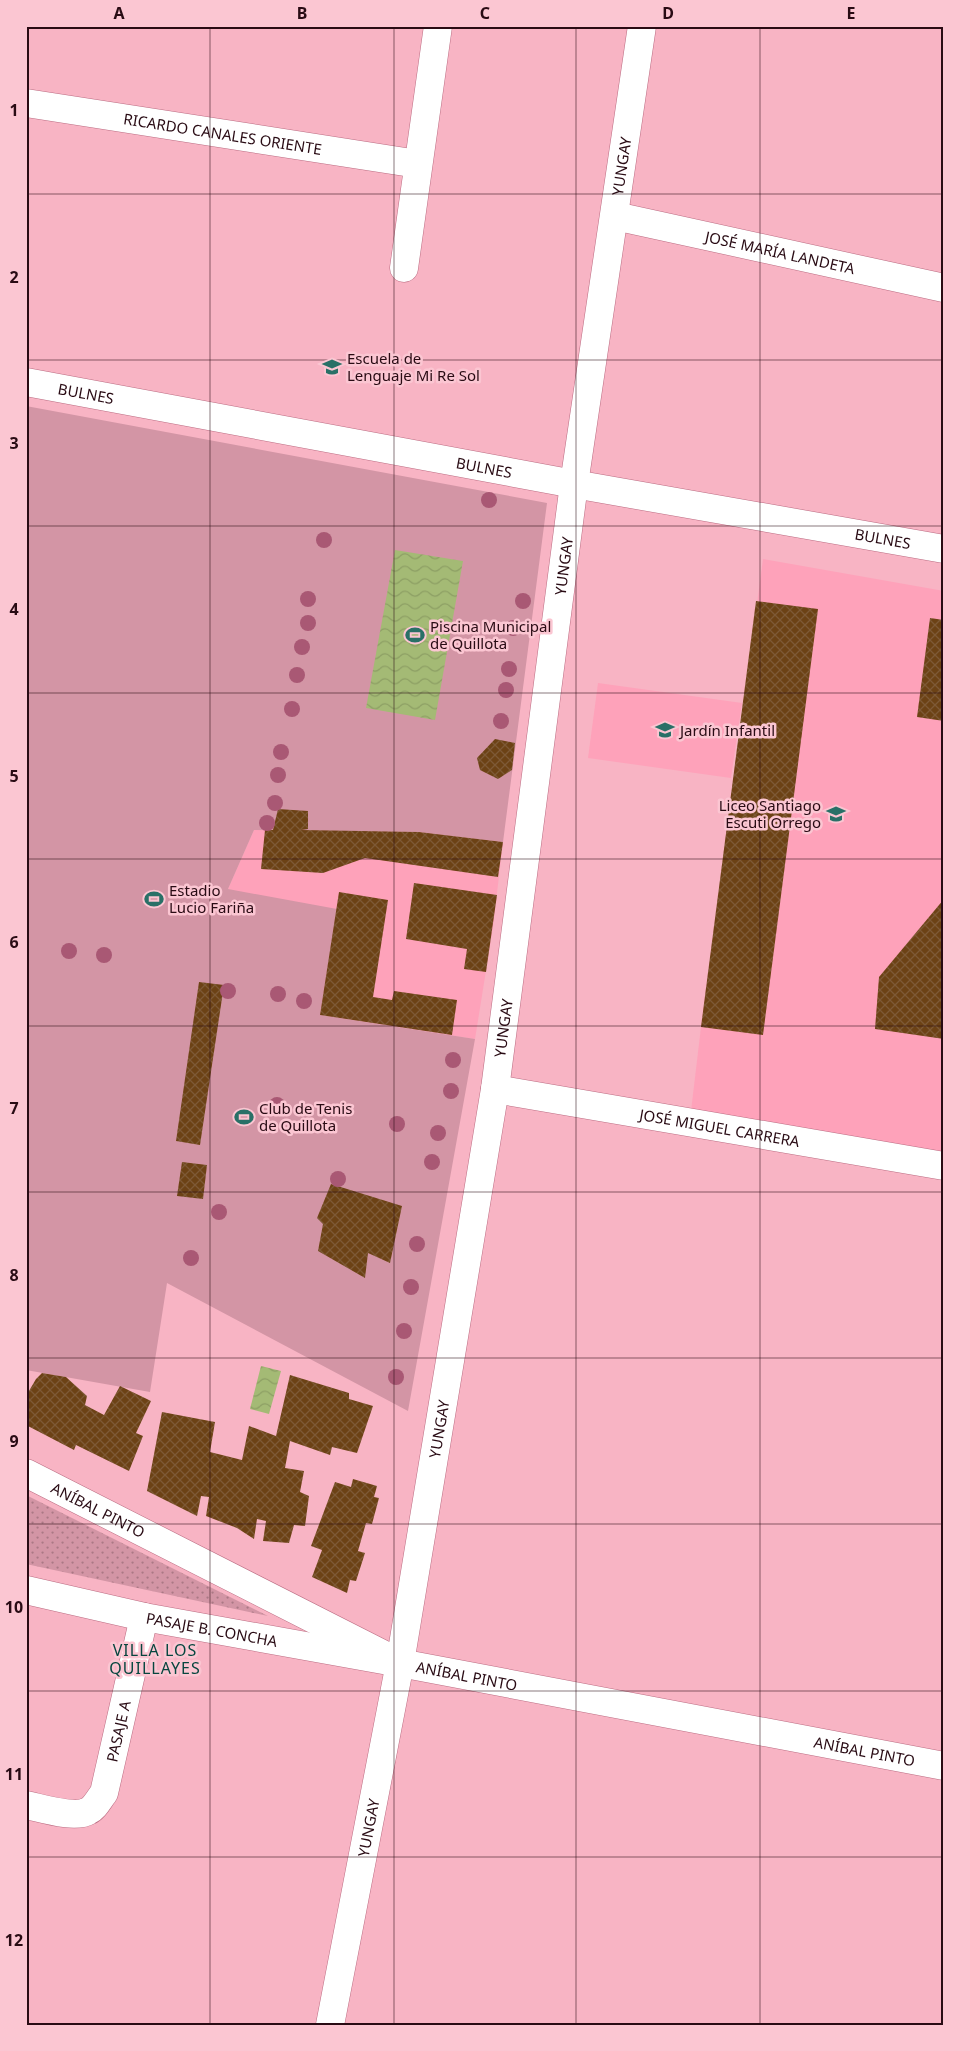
<svg xmlns="http://www.w3.org/2000/svg" width="970" height="2051" viewBox="0 0 970 2051" font-family="'Noto Sans',sans-serif">
  <defs>
    <pattern id="park-dots" width="8" height="8" patternUnits="userSpaceOnUse" patternTransform="scale(1.25)"><rect width="8" height="8" fill="#d395a5"/><path d="M2 2h.1M6 6h.1" fill="none" stroke="#ab7885" stroke-width="1.8" stroke-linecap="round"/></pattern>
    <pattern id="water-waves" width="16" height="10" patternUnits="userSpaceOnUse" patternTransform="scale(1.25)"><rect width="16" height="10" fill="#a4ba75"/><path d="M0 5q4-4 8 0t8 0" fill="none" stroke="#8d9f64"/></pattern>
    <pattern id="building-cross-hatch" width="8" height="8" patternUnits="userSpaceOnUse" patternTransform="scale(1.25)"><rect width="8" height="8" fill="#6c4215"/><path d="M0 0l8 8M0 8l8-8" fill="none" stroke="#7d5936"/></pattern>
  </defs>
  <rect width="100%" height="100%" fill="#f8b4c4"/>
  <!-- built -->
  <g fill="#fea2ba">
    <path d="M763 559 944 591V1157L691 1111 701 1027Z"/>
    <path d="M598 683 742 703 731 778 588 758Z"/>
    <path d="M293 829 419 832 503 842 493 927 475 1039 320 1015 323 989 228 889 254 830Z"/>
  </g>
  <!-- park -->
  <path fill="url(#park-dots)" d="M26 1495 268 1616 26 1564Z"/>
  <!-- pitch -->
  <path fill="#d395a5" d="M26 406 547 503 503 842 419 832 254 830 228 889 337 909 320 1015 475 1039 408 1411 167 1283 150 1392 26 1370Z"/>
  <!-- water -->
  <g fill="url(#water-waves)">
    <path d="M395 550 463 561 435 720 366 708Z"/>
    <path d="M261 1366 281 1371 269 1414 250 1409Z"/>
  </g>
  <!-- building -->
  <g fill="url(#building-cross-hatch)">
    <path d="M756 601 818 609 763 1035 701 1027Z"/>
    <path d="M930 618 944 620V721L917 717Z"/>
    <path d="M495 739 515 743 512 770 498 779 480 770 477 758Z"/>
    <path d="M278 809 308 811V829L301 830 419 832 503 842 498 877 365 858 323 873 261 869 265 830H273Z"/>
    <path d="M414 883 497 895 486 972 464 969 467 949 406 939Z"/>
    <path d="M339 892 388 900 373 997 392 1000 394 991 457 1000 452 1035 320 1015Z"/>
    <path d="M944 899V1039L875 1029 879 977Z"/>
    <path d="M199 982 224 985 200 1145 176 1141Z"/>
    <path d="M182 1162 207 1165 203 1199 177 1196Z"/>
    <path d="M331 1184 402 1206 390 1263 368 1253 365 1278 318 1251 323 1224 317 1218Z"/>
    <path d="M42 1373 66 1377 87 1396 85 1405 104 1415 120 1386 151 1401 136 1433 143 1436 129 1471 76 1445 74 1450 26 1425V1396L36 1379Z"/>
    <path d="M290 1375 349 1393V1399L373 1406 357 1453 332 1447 330 1455 290 1441 285 1468 304 1471 300 1492 309 1496 305 1526 294 1525 289 1543 263 1541 266 1521 257 1519 254 1539 237 1528 206 1516 209 1497 201 1496 197 1516 147 1491 162 1412 215 1422 210 1452 242 1460 249 1426 276 1436Z"/>
    <path d="M353 1479 377 1486 374 1497 379 1498 372 1524 366 1523 358 1551 365 1553 356 1581 350 1580 347 1593 312 1577 322 1550 311 1546 335 1482 351 1487Z"/>
  </g>
  <g fill="none" stroke-linecap="round" stroke-linejoin="round">
    <!-- minor casing -->
    <g stroke="#bb6c82" stroke-width="29">
      <g id="minor">
        <path id="s1" d="M26 103 418 164"/>
        <path id="s2" d="M615 216 944 288"/>
        <path d="M404 268 438 26"/>
        <path id="s3" d="M495 1089 944 1166"/>
        <path id="s4" d="M26 1590 144 1617 400 1663 944 1766"/>
        <path id="s5" d="M26 1805C41 1808 75 1819 88 1811 95 1808 99 1799 104 1793L144 1617"/>
      </g>
    </g>
    <!-- tertiary casing -->
    <g stroke="#bb6c82" stroke-width="29">
      <g id="tertiary">
        <path id="s6" d="M26 382 574 484 944 549"/>
        <path id="s7" d="M26 1473 400 1663"/>
        <path id="s8" d="M330 2025 400 1663 495 1089 574 484 642 26"/>
      </g>
    </g>
    <!-- minor -->
    <use href="#minor" stroke="#fff" stroke-width="28"/>
    <!-- tertiary -->
    <use href="#tertiary" stroke="#fff" stroke-width="28"/>
  </g>
  <!-- trees -->
  <g fill="#a95874">
    <circle cx="489" cy="500" r="8"/>
    <circle cx="324" cy="540" r="8"/>
    <circle cx="308" cy="599" r="8"/>
    <circle cx="523" cy="601" r="8"/>
    <circle cx="308" cy="623" r="8"/>
    <circle cx="513" cy="628" r="8"/>
    <circle cx="302" cy="647" r="8"/>
    <circle cx="509" cy="669" r="8"/>
    <circle cx="297" cy="675" r="8"/>
    <circle cx="506" cy="690" r="8"/>
    <circle cx="292" cy="709" r="8"/>
    <circle cx="501" cy="721" r="8"/>
    <circle cx="281" cy="752" r="8"/>
    <circle cx="278" cy="775" r="8"/>
    <circle cx="275" cy="803" r="8"/>
    <circle cx="267" cy="823" r="8"/>
    <circle cx="69" cy="951" r="8"/>
    <circle cx="104" cy="955" r="8"/>
    <circle cx="228" cy="991" r="8"/>
    <circle cx="278" cy="994" r="8"/>
    <circle cx="304" cy="1001" r="8"/>
    <circle cx="453" cy="1060" r="8"/>
    <circle cx="451" cy="1091" r="8"/>
    <circle cx="277" cy="1105" r="8"/>
    <circle cx="397" cy="1124" r="8"/>
    <circle cx="438" cy="1133" r="8"/>
    <circle cx="432" cy="1162" r="8"/>
    <circle cx="338" cy="1179" r="8"/>
    <circle cx="219" cy="1212" r="8"/>
    <circle cx="417" cy="1244" r="8"/>
    <circle cx="191" cy="1258" r="8"/>
    <circle cx="411" cy="1287" r="8"/>
    <circle cx="404" cy="1331" r="8"/>
    <circle cx="396" cy="1377" r="8"/>
  </g>
  <!-- grid -->
  <path fill="none" stroke="#290b14" stroke-width="1" stroke-opacity="0.55" d="M210 26V2025M394 26V2025M576 26V2025M760 26V2025M26 194H944M26 360H944M26 526H944M26 693H944M26 859H944M26 1026H944M26 1192H944M26 1358H944M26 1524H944M26 1691H944M26 1857H944"/>
  <!-- icons -->
  <defs>
    <g id="school-bare" transform="scale(1.5)"><path d="M0-5L7-2L0 1L-7-2ZM-4 1L0 2.5L4 1V4Q0 6-4 4Z" fill="#297067" stroke="#fbc6d2" stroke-width="2.5" paint-order="stroke"/></g>
    <g id="stadium-bare" transform="scale(1.5)"><path d="M0-5a6.5 5 0 1 0 0 10a6.5 5 0 1 0 0-10ZM-3.5-1.8h7v3.6h-7Z" fill="#297067" stroke="#fbc6d2" stroke-width="2.5" paint-order="stroke"/></g>
  </defs>
  <g fill-rule="evenodd">
    <use href="#school-bare" x="332" y="367"/>
    <use href="#stadium-bare" x="415" y="635"/>
    <use href="#school-bare" x="665" y="730"/>
    <use href="#school-bare" x="836" y="814"/>
    <use href="#stadium-bare" x="154" y="899"/>
    <use href="#stadium-bare" x="244" y="1117"/>
  </g>
  <g text-anchor="middle" dominant-baseline="central" stroke-width="5" stroke-linejoin="round" paint-order="stroke">
    <!-- street labels -->
    <g font-size="15" fill="#290b14" stroke="#fbc6d2">
      <text stroke="none"><textPath href="#s1" startOffset="199">RICARDO CANALES ORIENTE</textPath></text>
      <text stroke="none"><textPath href="#s8" startOffset="1882">YUNGAY</textPath></text>
      <text stroke="none"><textPath href="#s2" startOffset="169">JOSÉ MARÍA LANDETA</textPath></text>
      <text stroke="none"><textPath href="#s6" startOffset="61">BULNES</textPath></text>
      <text stroke="none"><textPath href="#s6" startOffset="466">BULNES</textPath></text>
      <text stroke="none"><textPath href="#s6" startOffset="871">BULNES</textPath></text>
      <text stroke="none"><textPath href="#s8" startOffset="1478">YUNGAY</textPath></text>
      <text stroke="none"><textPath href="#s8" startOffset="1012">YUNGAY</textPath></text>
      <text stroke="none"><textPath href="#s3" startOffset="228">JOSÉ MIGUEL CARRERA</textPath></text>
      <text stroke="none"><textPath href="#s8" startOffset="606">YUNGAY</textPath></text>
      <text stroke="none"><textPath href="#s7" startOffset="81">ANÍBAL PINTO</textPath></text>
      <text stroke="none"><textPath href="#s4" startOffset="190">PASAJE B. CONCHA</textPath></text>
      <text stroke="none"><textPath href="#s4" startOffset="449">ANÍBAL PINTO</textPath></text>
      <text stroke="none"><textPath href="#s5" startOffset="151">PASAJE A</textPath></text>
      <text stroke="none"><textPath href="#s4" startOffset="854">ANÍBAL PINTO</textPath></text>
      <text stroke="none"><textPath href="#s8" startOffset="201">YUNGAY</textPath></text>
    </g>
    <!-- poi labels -->
    <g font-size="15" fill="#290b14" stroke="#fbc6d2" text-anchor="start">
      <text x="347" y="358">Escuela de<tspan x="347" dy="17">Lenguaje Mi Re Sol</tspan></text>
      <text x="430" y="626">Piscina Municipal<tspan x="430" dy="17">de Quillota</tspan></text>
      <text x="680" y="730">Jardín Infantil</text>
      <text x="821" y="805" text-anchor="end">Liceo Santiago<tspan x="821" dy="17">Escuti Orrego</tspan></text>
      <text x="169" y="890">Estadio<tspan x="169" dy="17">Lucio Fariña</tspan></text>
      <text x="259" y="1108">Club de Tenis<tspan x="259" dy="17">de Quillota</tspan></text>
    </g>
    <!-- neighbourhood labels -->
    <g font-size="16" letter-spacing="1" fill="#07463f" stroke="#fbc6d2">
      <text x="155" y="1650">VILLA LOS<tspan x="155" dy="18">QUILLAYES</tspan></text>
    </g>
  </g>
  <!-- border -->
  <rect width="970" height="2051" fill="none" stroke="#fbc6d2" stroke-width="55"/>
  <rect x="28" y="28" width="914" height="1996" fill="none" stroke="#290b14" stroke-width="2"/>
  <g font-size="16" text-anchor="middle" font-weight="bold" fill="#290b14">
    <text x="119" y="19">A</text>
    <text x="302" y="19">B</text>
    <text x="485" y="19">C</text>
    <text x="668" y="19">D</text>
    <text x="851" y="19">E</text>
    <text x="14" y="116">1</text>
    <text x="14" y="283">2</text>
    <text x="14" y="449">3</text>
    <text x="14" y="615">4</text>
    <text x="14" y="782">5</text>
    <text x="14" y="948">6</text>
    <text x="14" y="1114">7</text>
    <text x="14" y="1281">8</text>
    <text x="14" y="1447">9</text>
    <text x="14" y="1613">10</text>
    <text x="14" y="1780">11</text>
    <text x="14" y="1946">12</text>
  </g>
</svg>
